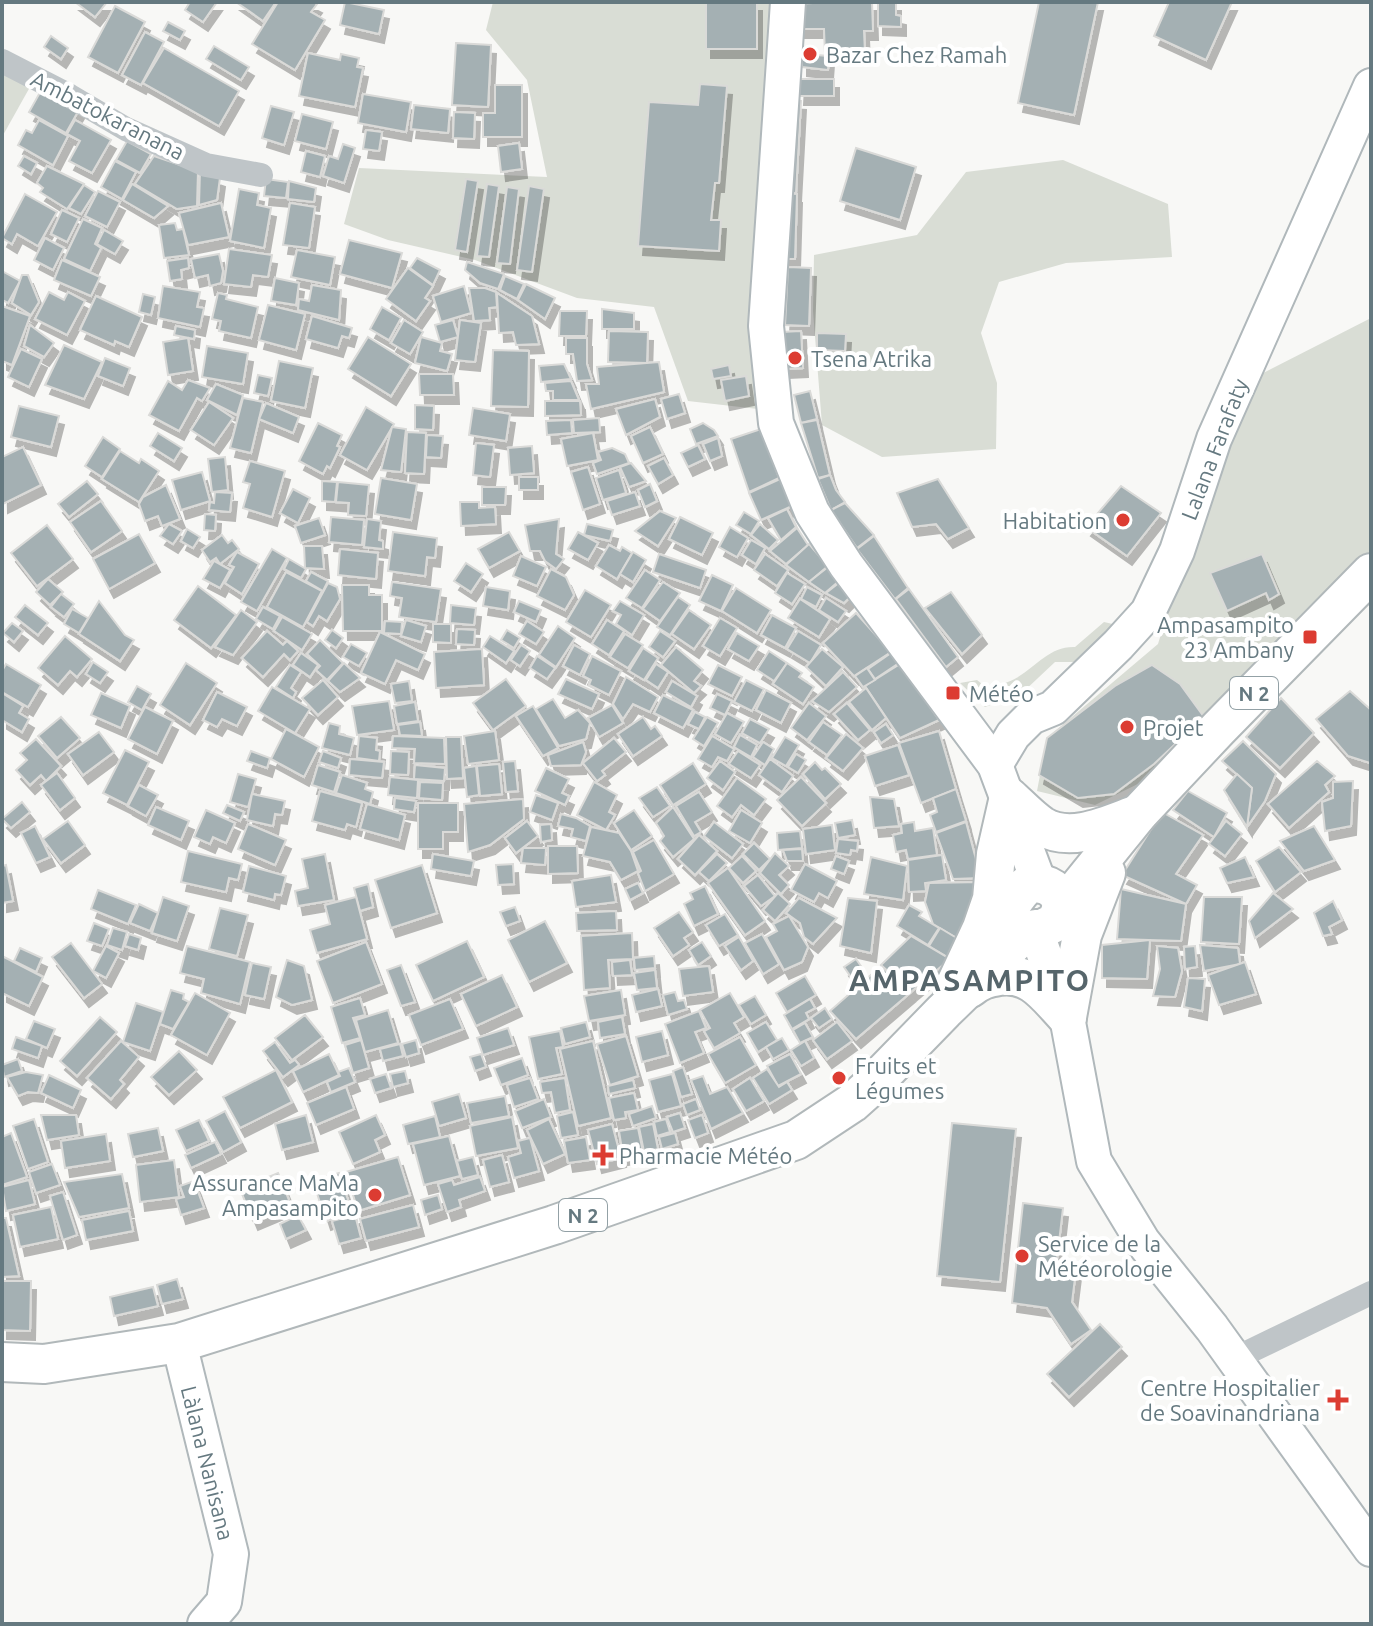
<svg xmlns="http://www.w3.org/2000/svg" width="1373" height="1626" viewBox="0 0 1373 1626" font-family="Ubuntu,sans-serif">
  <defs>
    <filter id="shadow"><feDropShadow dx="5" dy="9" stdDeviation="0" flood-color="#0004"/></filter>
  </defs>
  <rect width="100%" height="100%" fill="#f8f8f6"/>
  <!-- green -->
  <g fill="#d9ddd5">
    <path d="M493 2H776L758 409 688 401 654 307 577 298 475 260 388 240 344 224 359 168 547 177 527 80 486 30Z"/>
    <path d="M2 61 35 78 2 137Z"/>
    <path d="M1063 160 1168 204 1172 257 1066 263 999 282 981 333 997 383 996 449 882 457 822 425 813 311 814 255 917 235 966 172Z"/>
    <path d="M1371 318V551L1148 779 1095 805 1037 791 1047 738 1158 644 1236 387Z"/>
    <path d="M1104 622 1117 625 1077 662H1055L1021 694 985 707 960 683 977 680 987 688C998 685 1009 683 1018 677 1037 665 1051 646 1075 647Z"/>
  </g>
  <!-- building -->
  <g fill="#a4b0b3" stroke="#dadad8" stroke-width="2" filter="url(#shadow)">
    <path d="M75 2H107L95 17Z"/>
    <path d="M190 2H217L203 22 185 10Z"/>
    <path d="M236 2H276L263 21Z"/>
    <path d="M278 2H313L317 4 311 12 325 20 295 70 252 44Z"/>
    <path d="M345 2 384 10 379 34 340 25Z"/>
    <rect x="706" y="2" width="51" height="47"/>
    <path d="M829 2H872L873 31H864L865 53 825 54 824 29H797L796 4Z"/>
    <path d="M878 2H896V15L901 16V27L878 26Z"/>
    <path d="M1039 2H1098L1074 115 1018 103Z"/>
    <path d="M1169 2H1232L1206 60 1154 36Z"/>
    <path d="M115 6 145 22 118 73 88 57Z"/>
    <path d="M168 22 185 31 180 40 163 31Z"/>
    <path d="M145 32 164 42 141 85 122 75Z"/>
    <path d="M51 36 68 48 61 59 44 47Z"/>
    <path d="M456 43 491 45 488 107 452 105Z"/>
    <path d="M214 46 249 67 241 80 206 59Z"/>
    <path d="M164 48 239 91 219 126 143 83Z"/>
    <path d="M308 53 340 60 341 54 359 58 357 67 363 68 355 107 299 96Z"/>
    <path d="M802 54 829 56 828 70 802 67Z"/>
    <path d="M800 79H834V96H799Z"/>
    <path d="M700 84 727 86 719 183H715L711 220H721L719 251 638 246 649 102 698 105Z"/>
    <path d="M495 85H522V137H483V113H495Z"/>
    <path d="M43 87 80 108 66 133 29 112Z"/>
    <path d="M363 94 411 102 406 132 358 123Z"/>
    <path d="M784 100 801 101 796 193 780 192Z"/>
    <path d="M414 105 450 109 448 133 411 129Z"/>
    <path d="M271 106 294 112 284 145 262 138Z"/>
    <path d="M454 112 475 113 474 139 453 138Z"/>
    <path d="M302 114 333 122 326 149 295 141Z"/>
    <path d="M39 120 68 136 53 165 18 145 26 130 32 133Z"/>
    <path d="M75 120 111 140 92 173 69 161 80 141 67 134Z"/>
    <path d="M366 130 382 132 379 151 363 149Z"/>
    <path d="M127 141 151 154 140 173 116 160Z"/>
    <path d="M519 143 522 169 501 172 498 146Z"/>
    <path d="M343 144 355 148 344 183 323 176 329 156 338 159Z"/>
    <path d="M856 148 916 167 900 220 840 201Z"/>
    <path d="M306 151 325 156 320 177 301 172Z"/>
    <path d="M24 156 37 163 31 174 18 166Z"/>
    <path d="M154 156 198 171 197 206 177 209 135 184Z"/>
    <path d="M115 161 136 172 122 199 101 187Z"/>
    <path d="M47 166 84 184 67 209 40 192 43 188 37 183Z"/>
    <path d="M200 171 220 178 217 200 199 205Z"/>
    <path d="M266 179 288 182 286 198 264 196Z"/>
    <path d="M466 179 478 181 467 252 455 250Z"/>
    <path d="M289 181 316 188 314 202 288 199Z"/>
    <path d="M132 184 168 206 154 218 123 200Z"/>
    <path d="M487 184 499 186 489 257 477 256Z"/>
    <path d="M84 185 95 192 81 214 69 208Z"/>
    <path d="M529 186 544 189 532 272 517 270Z"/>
    <path d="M507 187 519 189 510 264 497 263Z"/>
    <path d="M239 189 259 193 257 205 271 208 264 248 230 241Z"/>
    <path d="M98 191 120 202 107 227 85 216Z"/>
    <path d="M781 193 797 194 795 259H778Z"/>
    <path d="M25 194 57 212 38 246 17 234 12 244 2 238Z"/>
    <path d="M221 203 229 237 188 245 179 213Z"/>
    <path d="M290 203 315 207 309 248 283 245Z"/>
    <path d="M62 210 79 218 67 242 51 234Z"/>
    <path d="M83 219 102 228 95 244 101 248 90 271 64 259Z"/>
    <path d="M175 223 177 230 183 229 189 255 164 258 159 225Z"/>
    <path d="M104 230 123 241 115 254 97 244Z"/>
    <path d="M45 238 64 248 53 270 34 260Z"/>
    <path d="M349 240 402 253 392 288 340 274Z"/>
    <path d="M229 249 272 255 268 277 253 275 251 287 224 284Z"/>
    <path d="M297 250 335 257 330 285 291 277Z"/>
    <path d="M219 254 223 271 221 283 210 286 208 275 195 278 191 259Z"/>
    <path d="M188 258 189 268 181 270 182 279 170 281 167 261Z"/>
    <path d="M417 258 440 270 433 285 410 268Z"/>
    <path d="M62 260 100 277 91 296 54 280Z"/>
    <path d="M467 262 504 274 498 289 480 283 465 270Z"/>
    <path d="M788 267 811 268 809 326 785 325Z"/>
    <path d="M408 268 433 286 425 298 430 301 416 321 386 299Z"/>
    <path d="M2 271 20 281 8 303 2 300Z"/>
    <path d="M22 275H28L39 302 31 315 12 303Z"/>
    <path d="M505 276 524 284 517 299 500 290Z"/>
    <path d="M275 278 299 283 296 305 271 301Z"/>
    <path d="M526 284 555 298 545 319 518 300Z"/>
    <path d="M312 285 341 290 339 320 298 310 299 299 309 301Z"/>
    <path d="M163 286 200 292 197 307 204 308 200 327 158 318Z"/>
    <path d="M464 286 471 313 441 322 433 296Z"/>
    <path d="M469 288H485L496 292 497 307 489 308 490 320 474 321Z"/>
    <path d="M49 292 64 300 68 292 85 301 67 335 35 319Z"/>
    <path d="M218 293 227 295 226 299 258 307 251 338 219 331 221 321 212 319Z"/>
    <path d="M497 293 532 316 539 344 516 345 513 332 499 333Z"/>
    <path d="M143 294 155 297 151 315 139 312Z"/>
    <path d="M96 296 142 317 129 347 115 341 114 345 80 330Z"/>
    <path d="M268 305 305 314 296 350 259 340Z"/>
    <path d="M2 306 30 316 12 365 2 361Z"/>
    <path d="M382 307 401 318 389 340 370 329Z"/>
    <path d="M602 309 634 313V329H602Z"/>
    <path d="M560 311H587L586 336H559Z"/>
    <path d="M312 316 352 328 349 338 342 336 338 348 306 339Z"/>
    <path d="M404 320 423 332 410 354 391 343Z"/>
    <path d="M453 320 458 337 440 342 435 325Z"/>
    <path d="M460 320 481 323 475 362 455 360Z"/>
    <path d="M30 325 54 343 44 357 24 346Z"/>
    <path d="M176 326 195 330 194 339 174 335Z"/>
    <path d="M609 331 648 332 647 363 608 362Z"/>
    <path d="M801 331 803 368 784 369 781 332Z"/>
    <path d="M817 333 846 334 845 351 817 350Z"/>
    <path d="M368 337 411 364 391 396 348 369Z"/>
    <path d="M421 337 442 343 440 351 452 354 447 371 415 363Z"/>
    <path d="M188 338 193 371 168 375 163 342Z"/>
    <path d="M566 338H587V364L592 380 577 381 573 354H566Z"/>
    <path d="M64 345 102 362 84 399 45 385Z"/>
    <path d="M207 346 248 353 243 384 202 377Z"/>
    <path d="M21 349 42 359 29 387 8 377Z"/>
    <path d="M493 350 529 351 528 407 491 406Z"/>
    <path d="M105 358 130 368 123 386 98 376Z"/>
    <path d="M279 361 313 368 305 408 271 401Z"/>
    <path d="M659 362 664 392 591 409 586 384H599L597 367Z"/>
    <path d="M564 364 571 379 541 382 539 366Z"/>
    <path d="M729 365 731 376 713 379 711 369Z"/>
    <path d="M419 374H453L454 395H420Z"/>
    <path d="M258 375 272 378 268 396 254 393Z"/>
    <path d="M746 376 749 396 725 401 721 380Z"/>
    <path d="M188 380 210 388 202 401 197 398 179 431 149 415 168 381 182 390Z"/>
    <path d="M571 381 579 400H553V391H546L545 383Z"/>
    <path d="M216 384 243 395 237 415 207 400Z"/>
    <path d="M810 391 817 419 801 423 794 395Z"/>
    <path d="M679 394 685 413 667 419 661 399Z"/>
    <path d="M243 398 263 402 251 453 230 448Z"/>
    <path d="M655 399 660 417 626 435 616 409Z"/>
    <path d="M545 401H580L581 415 545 416Z"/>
    <path d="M209 402 233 418 214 445 191 430Z"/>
    <path d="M266 403 299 417 293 433 259 419Z"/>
    <path d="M415 405 434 406 433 430 415 429Z"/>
    <path d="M19 406 59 416 51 447 11 437Z"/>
    <path d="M366 407 394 424 367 470 340 455Z"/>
    <path d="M473 408 510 414 506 441 469 435Z"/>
    <path d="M599 418 600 432 574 433 573 420Z"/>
    <path d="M571 420 572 433 547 435 546 421Z"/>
    <path d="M817 420 830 475 818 478 801 423Z"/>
    <path d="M318 423 342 435 337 446 340 447 330 468 327 466 323 474 299 461Z"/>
    <path d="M703 423 714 430 718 436 696 444 690 429Z"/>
    <path d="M392 427 406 429 401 472 381 470Z"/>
    <path d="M650 427 663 454 643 463 631 436Z"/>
    <path d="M761 429 779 478 749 492 731 439Z"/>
    <path d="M407 432 426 433 424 474 405 473Z"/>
    <path d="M158 433 182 448 174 461 150 446Z"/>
    <path d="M593 433 598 460 567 466 561 439Z"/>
    <path d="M427 435 443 436 441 458 426 457Z"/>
    <path d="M103 437 120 449 102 477 85 466Z"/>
    <path d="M718 438 722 456 710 461 703 444Z"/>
    <path d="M476 443 494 445 490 477 473 475Z"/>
    <path d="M698 445 705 459 688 467 681 453Z"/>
    <path d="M532 446 534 473 510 475 508 448Z"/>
    <path d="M23 447 41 485 3 504 2 457Z"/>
    <path d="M612 448 625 454 629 463 597 474 593 463 601 460 598 452Z"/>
    <path d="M120 451 139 463 141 459 159 471 139 502 102 479Z"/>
    <path d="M225 457 228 490 212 492 208 459Z"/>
    <path d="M664 458 673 475 658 484 648 466Z"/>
    <path d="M250 461 285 471 272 517 243 508 250 484 243 482Z"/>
    <path d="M631 463 646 481 629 487 620 467Z"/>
    <path d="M588 467 600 504 583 510 571 472Z"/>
    <path d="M619 470 626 493 603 500 596 478Z"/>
    <path d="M202 472 210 501 181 510 172 480Z"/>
    <path d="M830 475 836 490 845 502 831 510 818 479Z"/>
    <rect x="519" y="477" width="19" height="13"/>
    <path d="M381 478 417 484 411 520 375 514Z"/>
    <path d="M780 479 792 506 761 520 749 493Z"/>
    <path d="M938 479 969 528 948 539 936 524 912 527 897 493Z"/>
    <path d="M87 481 98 494 69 517 58 504Z"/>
    <path d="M322 481 337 482 335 502 322 501Z"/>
    <path d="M338 482 369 485 366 516 348 515 349 503 336 502Z"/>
    <path d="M650 484 657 501 645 507 638 490Z"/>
    <path d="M166 485 180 519 162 526 158 516 145 521 139 504 143 497Z"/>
    <path d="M1121 486 1161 513 1127 556 1086 527Z"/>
    <path d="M482 487H506L505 505H482Z"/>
    <path d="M293 489 310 498 298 523 280 513Z"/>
    <path d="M215 492 232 493 230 512 209 510 210 502 214 503Z"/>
    <path d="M635 492 640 506 612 515 607 501Z"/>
    <path d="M101 501 122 531 91 552 70 522Z"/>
    <path d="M460 502H479V508L495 507 496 524 461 526Z"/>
    <path d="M845 503 874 535 857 548 831 510Z"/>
    <path d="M787 509 796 527 781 540 768 518Z"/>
    <path d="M660 511 676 518 658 546 635 531Z"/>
    <path d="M744 512 759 521 751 534 736 525Z"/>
    <path d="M205 514 216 515 215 531 204 530Z"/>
    <path d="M331 517 364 520 362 545 329 542Z"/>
    <path d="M680 517 713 533 702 555 669 539Z"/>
    <path d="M319 518 325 535 301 543 295 526Z"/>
    <path d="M367 519 381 521 379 540 383 541V549L364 547Z"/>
    <path d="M559 519 556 554 564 559 556 569 545 561 540 551H530L525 525Z"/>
    <path d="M169 524 182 531 173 544 160 536Z"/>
    <path d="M587 524 613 530 610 541 584 535Z"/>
    <path d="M760 524 778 540 769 549 751 535Z"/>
    <path d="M47 525 73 559 37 586 11 553Z"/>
    <path d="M730 527 748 538 737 557 719 547Z"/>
    <path d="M797 528 808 545 786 564 770 551Z"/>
    <path d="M187 529 200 537 193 548 181 541Z"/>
    <path d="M393 532 437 538 435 558 427 557 425 576 388 571Z"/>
    <path d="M509 532 520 551 489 568 478 549Z"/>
    <path d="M578 532 598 543 588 560 568 549Z"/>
    <path d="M139 534 155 563 109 589 93 559Z"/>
    <path d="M222 535 228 543 232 540 239 549 220 564 216 558 210 562 202 550Z"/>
    <path d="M874 536 908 588 895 599 857 549Z"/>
    <path d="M751 540 765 548 756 564 742 555Z"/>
    <path d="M809 544 828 566 809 582 786 565Z"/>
    <path d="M609 545 620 551 622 547 632 553 617 579 596 566Z"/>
    <path d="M304 546H322L324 569 305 568Z"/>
    <path d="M272 549 287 558 257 611 241 602Z"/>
    <path d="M340 549 378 553 376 579 338 575Z"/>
    <path d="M237 552 259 564 242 594 225 583 234 567 229 565Z"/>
    <path d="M633 552 646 560 633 582 620 574Z"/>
    <path d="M659 554 706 570 700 588 653 572Z"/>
    <path d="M765 554 788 570 777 586 754 570Z"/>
    <path d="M1262 554 1279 594 1269 600 1266 593 1227 611 1210 573Z"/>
    <path d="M521 556 546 567 537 586 513 576Z"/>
    <path d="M289 559 306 569 301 578 284 569Z"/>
    <path d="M214 561 230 570 220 588 203 579Z"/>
    <path d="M466 563 483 574 471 592 454 581Z"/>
    <path d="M828 567 839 581 825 593 809 582Z"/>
    <path d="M551 569 566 577 574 595 565 610 537 596Z"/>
    <path d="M645 570 660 580 642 608 626 598Z"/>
    <path d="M286 572 322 591 303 627 267 607Z"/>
    <path d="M311 572 328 581 323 591 306 581Z"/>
    <path d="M787 573 805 584 792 604 775 593Z"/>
    <path d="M712 575 733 585 721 611 699 601Z"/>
    <path d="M48 579 63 592 50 605 36 592Z"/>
    <path d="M392 582 441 589 436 622 399 617 402 598 390 596Z"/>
    <path d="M663 582 680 593 660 621 643 609Z"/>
    <path d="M840 582 852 595 844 603 826 593Z"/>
    <path d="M328 583 337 587 340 599 327 621 319 616 313 626 307 622Z"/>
    <path d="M342 585H369V595H382V631H343Z"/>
    <path d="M198 586 236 615 211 648 174 620Z"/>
    <path d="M486 587 510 591 508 610 483 606Z"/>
    <path d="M807 587 822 595 816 607 801 599Z"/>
    <path d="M736 588 771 610 757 633 722 611Z"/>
    <path d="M909 589 958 657 946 667 896 599Z"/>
    <path d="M585 590 611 605 591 637 566 622Z"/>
    <path d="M951 592 982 635 962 654 925 608Z"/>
    <path d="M61 594 74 604 64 617 51 607Z"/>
    <path d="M678 597 690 605 670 635 657 627Z"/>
    <path d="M826 598 846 611 838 622 819 610Z"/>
    <path d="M800 599 830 619 819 637 788 618Z"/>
    <path d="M99 601 125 635 134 640 120 661 79 634Z"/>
    <path d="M519 601 541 610 536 622 514 612Z"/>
    <path d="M620 601 644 615 632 635 616 624 621 615 613 611Z"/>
    <path d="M25 605 48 623 38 635 15 617Z"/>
    <path d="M451 605 476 608 474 625 450 623Z"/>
    <path d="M263 607 280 616 273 629 256 619Z"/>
    <path d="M72 609 88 618 79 633 64 624Z"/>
    <path d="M241 610 257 622 233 655 215 647Z"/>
    <path d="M689 610 711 625 694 649 672 634Z"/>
    <path d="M856 613 891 652 854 676 823 643Z"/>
    <path d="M772 615 796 628 785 648 761 635Z"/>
    <path d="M282 617 312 634 302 650 274 631Z"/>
    <path d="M720 618 737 628 720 656 703 646Z"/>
    <path d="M406 620 426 626 421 642 401 636Z"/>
    <path d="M607 620 624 631 609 655 592 644Z"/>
    <path d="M385 621 402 622 401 634 384 633Z"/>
    <path d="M527 621 544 632 536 644 519 634Z"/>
    <path d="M12 623 23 631 14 642 3 633Z"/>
    <path d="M433 624H451V643L433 642Z"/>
    <path d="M558 626 575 638 556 667 539 655Z"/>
    <path d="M457 629 475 630 474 645 456 644Z"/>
    <path d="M332 630 343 638 336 648 325 640Z"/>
    <path d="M507 630 520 638 514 648 501 640Z"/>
    <path d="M267 631 283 645 287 641 298 651 290 660 284 654 263 677 242 658Z"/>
    <path d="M660 631 675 641 663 657 649 647Z"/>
    <path d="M798 631 821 645 810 663 787 649Z"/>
    <path d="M380 632 425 654 418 670 396 660 385 684 361 673Z"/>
    <path d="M737 633 759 646 749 661 728 649Z"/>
    <path d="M625 634 643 645 628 668 610 657Z"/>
    <path d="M65 636 92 659 77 677 70 671 58 685 38 668Z"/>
    <path d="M490 636 514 651 506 663 483 647Z"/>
    <path d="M320 640 343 663 327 680 316 670 320 666 307 654Z"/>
    <path d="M351 644 367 653 359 666 343 657Z"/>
    <path d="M521 645 530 651 520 666 511 660Z"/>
    <path d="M574 645 590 654 580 675 563 666Z"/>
    <path d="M676 647 703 670 694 681 701 686 694 693 661 665Z"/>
    <path d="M643 648 658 658 644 680 629 671Z"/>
    <path d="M482 649 484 685 436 688 434 652Z"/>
    <path d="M822 649 843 667 826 686 806 667Z"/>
    <path d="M769 651 787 663 774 681 757 670Z"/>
    <path d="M301 653 318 665 310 677 293 665Z"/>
    <path d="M891 653 899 663 875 679 868 669Z"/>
    <path d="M537 656 555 668 547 679 530 668Z"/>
    <path d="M592 656 621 671 609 695 589 685 591 680 583 676Z"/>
    <path d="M93 662 108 672 100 683 86 674Z"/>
    <path d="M186 663 217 683 190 725 160 705Z"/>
    <path d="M344 663 360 678 340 692 328 681Z"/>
    <path d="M787 663 802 673 799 677 814 687 803 704 773 684Z"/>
    <path d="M6 664 41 685 28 707 2 692V671Z"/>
    <path d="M656 664 668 672 658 688 646 680Z"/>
    <path d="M900 664 939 720 900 738 865 686Z"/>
    <path d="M290 665 301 672 291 688 296 692 293 698 276 687Z"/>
    <path d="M718 665 742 677 732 696 708 684Z"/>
    <path d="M1152 665 1180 684 1204 717 1154 764 1114 794 1078 798 1039 775 1047 738 1115 686Z"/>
    <path d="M867 668 875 680 863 687 855 676Z"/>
    <path d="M843 672 857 687 829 712 812 701Z"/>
    <path d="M626 677 658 697 650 712 633 704 623 719 613 704Z"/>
    <path d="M506 679 526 706 493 730 473 703Z"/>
    <path d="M566 679 599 694 592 709 558 694Z"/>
    <path d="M323 680 338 697 318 715 302 698Z"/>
    <path d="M746 680 764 689 752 711 734 702Z"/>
    <path d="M409 681 412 701 395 703 391 684Z"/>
    <path d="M672 681 697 696 691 707 666 692Z"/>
    <path d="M137 686 151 694 142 710 128 702Z"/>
    <path d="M272 687 310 709 295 733 258 711Z"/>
    <path d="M866 688 886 718 872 730 849 702Z"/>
    <path d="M766 690 791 703 781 723 756 710Z"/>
    <path d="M1350 691 1371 710 1370 763 1348 756 1316 719Z"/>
    <path d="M217 692 247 707 237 726 222 719 217 727 203 720Z"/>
    <path d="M2 693 23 706 19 713 29 719 22 732 2 720Z"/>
    <path d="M101 693 130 706 121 728 91 715Z"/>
    <path d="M717 694 732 701 725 715 710 708Z"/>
    <path d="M663 695 693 710 683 728 654 713Z"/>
    <path d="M1281 698 1314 733 1280 768 1246 737Z"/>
    <path d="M553 699 565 718 578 710 590 723 586 739 559 746 536 709Z"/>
    <path d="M389 701 394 730 357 735 352 706Z"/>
    <path d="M415 702 418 721 397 724 394 706Z"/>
    <path d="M809 703 826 716 807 740 791 728Z"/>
    <path d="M847 703 870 730 858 740 834 714Z"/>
    <path d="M612 705 623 723 599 737 588 718Z"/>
    <path d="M533 706 558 748 543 756 516 716Z"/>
    <path d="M145 707 173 721 157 754 128 739Z"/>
    <path d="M695 712 705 717 699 729 688 724Z"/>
    <path d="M727 713 744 722 731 743 715 734Z"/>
    <path d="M61 717 80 738 57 758 38 736Z"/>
    <path d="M643 717 651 729 655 726 662 736 633 756 618 734Z"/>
    <path d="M707 717 718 723 704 746 693 739Z"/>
    <path d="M750 719 769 729 760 743 742 733Z"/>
    <path d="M420 722 422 736 400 735 398 725Z"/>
    <path d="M823 722 842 735 827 755 809 742Z"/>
    <path d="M329 723 340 726 339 734 354 738 350 755 322 748Z"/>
    <path d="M886 724 893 735 881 743 874 732Z"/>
    <path d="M286 729 319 747 304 777 271 759Z"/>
    <path d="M495 731 499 760 468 764 464 736Z"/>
    <path d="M939 731 956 789 921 803 899 743Z"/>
    <path d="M99 732 114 752 83 775 68 754Z"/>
    <path d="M846 734 863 748 843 771 826 758Z"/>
    <path d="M740 735 757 745 751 757 734 747Z"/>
    <path d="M359 736 377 738 376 750 380 751 379 761 357 758Z"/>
    <path d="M393 736 444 738 445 764 414 763 415 749 392 748Z"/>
    <path d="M712 736 734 749 727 761 718 757 712 767 698 759Z"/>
    <path d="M446 737H461L463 778 447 779Z"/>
    <path d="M785 737 799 745 786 766 772 758Z"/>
    <path d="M614 738 626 752 602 771 605 775 597 781 583 763Z"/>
    <path d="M36 739 61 766 46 781 41 775 30 785 16 770 27 760 20 753Z"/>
    <path d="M1243 741 1276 774 1265 801 1247 827 1252 788 1222 761Z"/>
    <path d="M583 742 586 752 581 765 551 766 548 755Z"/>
    <path d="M763 742 774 749 765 765 753 757Z"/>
    <path d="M898 745 909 775 875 786 865 756Z"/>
    <path d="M125 750 149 762 127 805 103 793Z"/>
    <path d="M251 751 270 758 267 768 247 761Z"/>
    <path d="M323 751 341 758 338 768 319 762Z"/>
    <path d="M391 751 409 752 408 775 390 774Z"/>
    <path d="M738 751 760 765 751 778 729 764Z"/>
    <path d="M796 754 806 760 798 773 788 767Z"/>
    <path d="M350 759 384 762 382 778 349 775Z"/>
    <path d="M770 759 793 776 782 792 759 775Z"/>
    <path d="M515 761 518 791 506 792 503 762Z"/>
    <path d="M720 761 735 772 723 790 707 778Z"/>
    <path d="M1317 761 1335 776 1325 785 1329 792 1289 828 1268 804Z"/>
    <path d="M815 762 822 770 825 768 841 784 825 799 803 774Z"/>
    <path d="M693 763 706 784 673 805 660 785Z"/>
    <path d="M499 764 502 794 480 796 477 766Z"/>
    <path d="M318 765 340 772 334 792 312 785Z"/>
    <path d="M415 765 445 768 444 781 414 779Z"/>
    <path d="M476 766 479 795 467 797 464 768Z"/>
    <path d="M546 768 569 779 562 793 569 796 565 805 535 791Z"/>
    <path d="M57 773 75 798 60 810 41 785Z"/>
    <path d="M238 774 256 779 248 807 230 802Z"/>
    <path d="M1237 774 1252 788 1247 827 1224 790Z"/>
    <path d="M342 775 367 783 365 789 373 792 370 804 336 793Z"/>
    <path d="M390 777 418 780 417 798 388 795Z"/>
    <path d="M801 777 826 803 802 826 777 800Z"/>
    <path d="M737 778 766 799 754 815 741 805 732 817 717 806Z"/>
    <path d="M1353 781 1351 826 1325 831 1322 802 1333 798V782Z"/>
    <path d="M420 782 443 783 442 800 419 798Z"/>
    <path d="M594 782 617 795 609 812 615 815 606 830 577 815Z"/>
    <path d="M139 785 158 795 146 816 128 806Z"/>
    <path d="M657 787 670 806 653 817 639 798Z"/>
    <path d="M956 789 966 821 936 832 930 815 937 812 933 798Z"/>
    <path d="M320 791 362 803 356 827 347 824 345 830 312 821Z"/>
    <path d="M1188 791 1227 813 1214 837 1173 810Z"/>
    <path d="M699 792 712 812 695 822 701 832 694 836 676 806Z"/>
    <path d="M252 794 285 801 282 815 275 814 273 826 247 820Z"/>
    <path d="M536 795 558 803 552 820 530 812Z"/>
    <path d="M870 797 894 799 899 826 874 828Z"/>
    <path d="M395 798 416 801 414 812 394 809Z"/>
    <path d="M523 799 524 819 490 845 468 852 464 804Z"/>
    <path d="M22 802 30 812 11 828 2 819Z"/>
    <path d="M418 803H458V832H443V849H418Z"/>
    <path d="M367 804 405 815 399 840 360 829Z"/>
    <path d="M227 805 244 812 240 821 223 813Z"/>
    <path d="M156 807 189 821 181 840 148 825Z"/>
    <path d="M673 807 694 839 673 857 660 841 664 836 656 823Z"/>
    <path d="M206 810 235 823 226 843 213 837 210 844 194 837Z"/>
    <path d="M634 810 652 836 631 850 614 823Z"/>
    <path d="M741 810 762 823 750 843 729 831Z"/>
    <path d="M1162 812 1203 835 1176 874 1197 885 1186 904 1122 875Z"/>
    <path d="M561 814 576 818 590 826 586 841 571 837 573 829 558 826Z"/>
    <path d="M852 820 855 835 838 838 835 823Z"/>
    <path d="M68 821 85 845 61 863 43 839Z"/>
    <path d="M527 821 538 836 516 853 505 838Z"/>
    <path d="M1226 821 1242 834 1225 856 1209 844Z"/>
    <path d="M714 822 743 844 732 858 704 836Z"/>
    <path d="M914 822 915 831 933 828 937 855 908 859 906 850 896 852 893 835 902 833 901 824Z"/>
    <path d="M966 822 981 878 953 879 936 833Z"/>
    <path d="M248 824 286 840 275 865 238 849Z"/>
    <path d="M551 824 552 840 541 842 540 825Z"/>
    <path d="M832 825 835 850 806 854 803 829Z"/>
    <path d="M35 826 50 857 36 863 21 833Z"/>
    <path d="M1314 826 1335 860 1304 871 1280 841Z"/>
    <path d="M591 827 619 833 631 851 638 871 621 880 610 862 583 856Z"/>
    <path d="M800 831 802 848 778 850 777 833Z"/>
    <path d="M699 835 717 851 695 875 678 859Z"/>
    <path d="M838 839 858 841 857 851 851 850 850 855 836 853Z"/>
    <path d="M654 840 674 874 645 891 638 873 641 871 633 852Z"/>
    <path d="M754 843 770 859 759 870 743 854Z"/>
    <path d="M548 846H577L578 873 548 874Z"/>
    <path d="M1279 847 1301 872 1275 892 1256 861Z"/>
    <path d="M523 848H546L545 865 521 863Z"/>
    <path d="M802 849 803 861H787L783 850Z"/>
    <path d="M188 851 242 864 238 880 229 878 226 892 181 882Z"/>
    <path d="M775 853 789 866 779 875 789 885 781 894 760 873Z"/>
    <path d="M325 854 334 900 298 906 295 891 308 888 302 859Z"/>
    <path d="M433 854 474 861 471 876 431 869Z"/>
    <path d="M717 854 727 863 709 881 699 872Z"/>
    <path d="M942 855 946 880 925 883 926 891 909 892 908 860Z"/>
    <path d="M742 856 756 871 743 883 729 868Z"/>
    <path d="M836 856 849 861 844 874 831 869Z"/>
    <path d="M871 857 907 866 903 900 864 894Z"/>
    <path d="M1245 857 1254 877 1227 883 1220 868Z"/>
    <path d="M513 864 514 884 498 885 496 865Z"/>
    <path d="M805 864 837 881 828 898 819 893 814 902 791 890Z"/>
    <path d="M6 865 13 901 2 903V866Z"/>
    <path d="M422 865 437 913 391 928 375 880Z"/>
    <path d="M249 866 286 876 281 895 275 894 274 900 243 892Z"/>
    <path d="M728 868 765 921 745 935 708 883Z"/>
    <path d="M611 875 616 902 576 907 572 881Z"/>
    <path d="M758 875 775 896 761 906 744 886Z"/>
    <path d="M981 882 965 943 933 924 925 902 929 883Z"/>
    <path d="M638 883 643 893 630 900 625 889Z"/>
    <path d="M368 884 373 907 360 911 354 888Z"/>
    <path d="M705 886 718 914 694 926 684 904 693 899 690 893Z"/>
    <path d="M1121 889 1186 904 1181 941 1117 939Z"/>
    <path d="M98 890 136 905 128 924 91 909Z"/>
    <path d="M778 893 790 904 775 921 763 910Z"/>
    <path d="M1273 893 1293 909 1255 938 1249 921Z"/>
    <path d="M163 897 189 906 177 941 152 933Z"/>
    <path d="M356 897 367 939 317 953 310 930 330 924 325 905Z"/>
    <path d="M1204 897H1242L1239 944 1201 942Z"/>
    <path d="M799 898 837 918 813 944 804 937 800 923 786 913Z"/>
    <path d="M848 898 877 901 871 953 840 946Z"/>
    <path d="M1333 901 1342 920 1329 927 1332 934 1323 936 1314 913Z"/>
    <path d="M139 904 158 913 150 931 130 923Z"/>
    <path d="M909 905 922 912 919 916 939 928 928 945 897 926Z"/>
    <path d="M515 907 520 921 506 926 500 912Z"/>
    <path d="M220 908 248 915 237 956 209 949Z"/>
    <path d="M616 911 617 930 577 931 576 913Z"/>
    <path d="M679 912 693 932 684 938 689 945 673 956 654 928Z"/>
    <path d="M725 914 738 935 719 946 706 925Z"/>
    <path d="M789 916 808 947 802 962 784 970 766 937 777 931 773 924Z"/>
    <path d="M545 921 567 963 529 982 508 940Z"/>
    <path d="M94 923 109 929 102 946 87 941Z"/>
    <path d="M113 928 127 932 122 950 107 945Z"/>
    <path d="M940 928 965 943 954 961 929 946Z"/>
    <path d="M632 933 633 959 608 960 610 988 584 990 581 936Z"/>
    <path d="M129 934 141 938 138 950 125 946Z"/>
    <path d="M762 934 779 964 763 974 745 943Z"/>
    <path d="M911 936 950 959 911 992 881 965Z"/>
    <path d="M739 937 753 961 741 970 725 946Z"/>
    <path d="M1150 940 1147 979 1102 978V945Z"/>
    <path d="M467 941 484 977 433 1001 416 965Z"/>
    <path d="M366 942 382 984 333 1003 317 961Z"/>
    <path d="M702 942 711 956 698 965 689 950Z"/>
    <path d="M71 943 102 984 84 998 52 957Z"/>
    <path d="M1200 945 1238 948 1240 964 1204 971Z"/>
    <path d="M106 946 119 953 106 978 93 971Z"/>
    <path d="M187 946 250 962 240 1004 201 993 204 979 180 973Z"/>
    <path d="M1157 946 1178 948 1182 971 1175 997 1153 996 1160 969Z"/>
    <path d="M1195 946 1197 967 1185 969 1184 947Z"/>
    <path d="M20 948 42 958 36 972 14 961Z"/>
    <path d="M2 956 43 977 29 1006 2 993Z"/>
    <path d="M654 956 655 968 635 970 634 958Z"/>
    <path d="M856 959 865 972 853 980 844 967Z"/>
    <path d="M287 960 304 966 312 1000 292 1005 276 997Z"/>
    <path d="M630 960 632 975 613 976 612 962Z"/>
    <path d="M1245 962 1256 994 1219 1005 1208 975Z"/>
    <path d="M252 963 271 967 264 999 245 995Z"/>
    <path d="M401 965 415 1002 401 1006 387 970Z"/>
    <path d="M709 966 713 992 683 996 679 969Z"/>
    <path d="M881 966 910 993 856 1039 830 1011Z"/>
    <path d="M655 970 657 988 637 990 634 973Z"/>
    <path d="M502 975 517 1007 476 1026 461 994Z"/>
    <path d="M805 976 816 995 787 1012 776 993Z"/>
    <path d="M1188 978 1205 979 1202 1011 1184 1007Z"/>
    <path d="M658 989 662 1006 636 1012 632 995Z"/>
    <path d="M171 990 184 994 183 999 189 1002 173 1029 160 1024Z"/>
    <path d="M621 990 625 1015 589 1021 584 996Z"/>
    <path d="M675 992 678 1001 684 1000 687 1009 668 1015 663 995Z"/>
    <path d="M195 993 230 1013 207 1055 171 1035Z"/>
    <path d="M730 993 744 1017 734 1023 740 1033 714 1048 704 1031 710 1028 700 1010Z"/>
    <path d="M755 996 766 1015 751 1024 739 1005Z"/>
    <path d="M360 998 365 1015 353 1018 360 1038 342 1043 331 1007Z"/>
    <path d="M450 999 463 1029 421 1045 409 1015Z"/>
    <path d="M810 999 815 1008 806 1013 809 1019 792 1029 784 1015Z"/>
    <path d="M136 1003 163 1012 150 1051 123 1042Z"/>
    <path d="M825 1008 832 1019 819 1028 811 1018Z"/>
    <path d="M388 1010 398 1043 365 1052 356 1020Z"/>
    <path d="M699 1011 706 1028 695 1032 704 1053 680 1063 665 1024Z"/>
    <path d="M305 1015 323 1037 292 1060 275 1038Z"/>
    <path d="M100 1017 117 1032 77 1076 60 1061Z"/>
    <path d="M622 1017 625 1034 600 1038 598 1022Z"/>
    <path d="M34 1021 55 1029 47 1048 26 1039Z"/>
    <path d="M586 1022 590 1037 565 1044 561 1028Z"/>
    <path d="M766 1022 777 1040 758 1052 747 1033Z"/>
    <path d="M837 1022 852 1041 827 1059 813 1040Z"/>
    <path d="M805 1023 813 1037 800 1043 793 1030Z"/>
    <path d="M508 1028 514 1045 483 1055 477 1038Z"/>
    <path d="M560 1031 563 1047 556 1048 562 1074 538 1079 529 1037Z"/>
    <path d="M662 1031 668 1055 642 1062 636 1037Z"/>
    <path d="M626 1036 638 1076 610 1085 597 1044Z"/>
    <path d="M16 1037 42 1046 38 1058 12 1049Z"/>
    <path d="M740 1037 756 1065 725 1083 708 1054Z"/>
    <path d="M782 1038 789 1050 773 1059 766 1047Z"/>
    <path d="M361 1040 369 1068 353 1073 345 1045Z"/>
    <path d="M416 1040 419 1053 406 1057 402 1044Z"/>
    <path d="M121 1041 139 1057 120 1080 124 1084 111 1099 87 1078Z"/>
    <path d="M593 1041 611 1118 578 1126 560 1049Z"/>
    <path d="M805 1041 814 1058 801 1066 791 1050Z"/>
    <path d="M275 1042 290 1063 295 1060 299 1065 283 1077 263 1051Z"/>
    <path d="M400 1044 403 1056 383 1061 380 1049Z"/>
    <path d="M179 1051 197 1070 169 1095 151 1077Z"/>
    <path d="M329 1054 339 1075 303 1092 293 1071Z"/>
    <path d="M481 1054 486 1067 475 1071 470 1057Z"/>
    <path d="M790 1054 801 1074 778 1086 767 1066Z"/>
    <path d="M522 1058 528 1075 501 1085 494 1068Z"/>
    <path d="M18 1059 22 1071 4 1077 2 1065Z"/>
    <path d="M683 1067 692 1094 681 1097 673 1071Z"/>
    <path d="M349 1068 355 1082 331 1092 327 1082 340 1076 338 1072Z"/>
    <path d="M767 1069 779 1087 787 1082 792 1090 769 1104 753 1078Z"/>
    <path d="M276 1070 292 1102 240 1128 223 1097Z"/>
    <path d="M405 1071 408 1083 393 1087 390 1074Z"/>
    <path d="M26 1072 43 1075 38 1093 28 1092 18 1096 7 1077Z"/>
    <path d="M386 1074 391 1088 375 1093 370 1079Z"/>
    <path d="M672 1074 681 1106 658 1112 649 1080Z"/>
    <path d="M49 1075 81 1090 73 1108 41 1093Z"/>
    <path d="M703 1076 710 1094 727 1087 743 1113 711 1129 691 1080Z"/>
    <path d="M530 1078 538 1099 514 1107 507 1085Z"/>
    <path d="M565 1078 570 1110 555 1113 551 1092 542 1093 540 1082Z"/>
    <path d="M750 1078 764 1101 746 1111 733 1089Z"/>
    <path d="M633 1080 635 1088 609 1094 608 1086Z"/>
    <path d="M346 1087 354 1109 316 1125 307 1103Z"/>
    <path d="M634 1093 638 1110 625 1112 626 1118 614 1120 609 1098Z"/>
    <path d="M459 1094 466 1118 439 1126 432 1102Z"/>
    <path d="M505 1096 509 1116 471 1123 467 1103Z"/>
    <path d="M544 1099 551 1117 522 1128 515 1111Z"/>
    <path d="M696 1099 700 1110 687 1115 683 1104Z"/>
    <path d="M652 1106 656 1118 633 1126 629 1114Z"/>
    <path d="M225 1111 241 1142 223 1152 206 1121Z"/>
    <path d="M573 1112 578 1135 561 1138 557 1116Z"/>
    <path d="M680 1113 685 1128 673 1132 667 1117Z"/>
    <path d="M41 1115H76L79 1135 47 1140Z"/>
    <path d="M306 1115 313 1142 282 1150 275 1124Z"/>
    <path d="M376 1115 385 1135 375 1140 380 1152 353 1164 339 1132Z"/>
    <path d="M702 1115 708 1133 695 1138 688 1120Z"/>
    <path d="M435 1116 440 1137 408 1144 403 1125Z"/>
    <path d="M512 1117 518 1148 476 1156 470 1126Z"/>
    <path d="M34 1119 48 1162 28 1169 13 1126Z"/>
    <path d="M549 1119 565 1154 543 1164 527 1130Z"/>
    <path d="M666 1119 670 1132 657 1136 654 1122Z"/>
    <path d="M199 1120 209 1141 186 1151 176 1130Z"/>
    <path d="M952 1123 1016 1129 1000 1282 937 1276Z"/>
    <path d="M612 1124 621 1158 597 1164 588 1130Z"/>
    <path d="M653 1124 658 1149 644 1152 639 1127Z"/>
    <path d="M158 1128 163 1151 133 1157 128 1134Z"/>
    <path d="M638 1128 643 1152 623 1156 619 1131Z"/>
    <path d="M11 1133 27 1177 2 1185V1137Z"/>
    <path d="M675 1133 678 1144 662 1149 659 1137Z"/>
    <path d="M106 1134 110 1161 65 1168 61 1141Z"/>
    <path d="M449 1136 460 1176 424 1185 413 1144Z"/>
    <path d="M586 1137 590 1160 568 1163 564 1141Z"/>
    <path d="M530 1138 539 1171 514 1178 508 1157 521 1153 518 1141Z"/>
    <path d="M215 1142 221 1154 191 1168 185 1155Z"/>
    <path d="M502 1155 509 1182 490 1187 483 1160Z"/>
    <path d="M398 1157 410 1195 358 1211 346 1172Z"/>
    <path d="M473 1157 478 1175 462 1179 457 1161Z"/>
    <path d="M174 1160 179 1197 140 1202 136 1165Z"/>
    <path d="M52 1164 60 1185 36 1193 29 1172Z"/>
    <path d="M278 1173 291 1205 253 1221 240 1189Z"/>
    <path d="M339 1173 352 1212 326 1221 313 1181Z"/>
    <path d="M122 1174 129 1208 79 1217 64 1182Z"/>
    <path d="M480 1177 485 1191 459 1200 461 1207 447 1212 438 1184 452 1180 454 1185Z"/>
    <path d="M29 1180 35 1204 6 1211 2 1187Z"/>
    <path d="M194 1181 204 1208 181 1215 176 1199 184 1197 180 1186Z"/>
    <path d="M63 1192 77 1235 63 1240 50 1196Z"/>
    <path d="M438 1195 442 1209 425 1215 421 1200Z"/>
    <path d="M1023 1203 1063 1208 1056 1268 1076 1270 1072 1302 1091 1330 1071 1344 1047 1308 1012 1303Z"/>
    <path d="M413 1205 419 1227 366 1241 360 1219Z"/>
    <path d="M51 1207 58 1239 20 1247 13 1215Z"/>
    <path d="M129 1211 133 1231 86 1240 82 1220Z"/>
    <path d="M298 1215 306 1230 286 1239 280 1224Z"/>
    <path d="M355 1215 361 1238 339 1244 332 1221Z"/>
    <path d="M2 1218H6L19 1276 2 1277Z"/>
    <path d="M177 1279 183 1299 162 1304 157 1285Z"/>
    <path d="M2 1281H31L30 1331 2 1330Z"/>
    <path d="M153 1287 158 1306 114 1316 110 1297Z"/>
    <path d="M1100 1324 1122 1347 1069 1397 1047 1374Z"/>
  </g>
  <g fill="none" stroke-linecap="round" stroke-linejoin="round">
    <!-- secondary casing -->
    <g stroke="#b0b8bb" stroke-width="38">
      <g id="secondary">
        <path d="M788 2 766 326 776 423 812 512 846 565 995 765 1039 883"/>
        <path d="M995 765 1013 735 1031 717 1053 708 1118 645 1148 612 1177 551 1214 439 1371 86"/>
        <path d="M1035 929 1067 1017"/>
        <path d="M1066 992 1067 1017 1094 1161 1143 1242 1212 1328 1371 1549"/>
        <path d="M179 1343 231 1554 224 1602 205 1624"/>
      </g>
    </g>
    <!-- primary casing -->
    <g stroke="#b1b8ba" stroke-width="42">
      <g id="primary">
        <path d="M992 934C1002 920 1017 891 1030 883 1048 883 1060 889 1062 908"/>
        <path d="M970 988C980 980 987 978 999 976 1031 971 1047 996 1067 1017"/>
        <path d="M953 990 982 928 992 899 996 854 1009 797C1019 806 1030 818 1042 826 1071 844 1110 824 1138 814"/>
        <path d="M1067 1017 1082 935 1106 873"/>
        <path d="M2 1362 44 1364 179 1343 554 1225 796 1140 852 1103 871 1086 944 1011 1018 939 1035 929H1042L1056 922 1062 908 1138 814 1218 729 1371 573"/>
      </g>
    </g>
    <!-- street -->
    <g stroke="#bfc5c8" stroke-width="24">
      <path d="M2 61 70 96 126 129 206 165 261 175"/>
      <path d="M1234 1359 1371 1293"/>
    </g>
    <!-- secondary -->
    <use href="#secondary" stroke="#fff" stroke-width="34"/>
    <!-- primary -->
    <use href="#primary" stroke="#fff" stroke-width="38"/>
  </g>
  <!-- markers -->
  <g fill="#dc3c32" stroke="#fff" stroke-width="3">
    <circle cx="810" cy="54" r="8"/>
    <circle cx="795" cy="358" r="8"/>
    <circle cx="1123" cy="520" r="8"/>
    <rect x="1302" y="629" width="16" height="16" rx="4"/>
    <rect x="945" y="685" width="16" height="16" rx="4"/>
    <circle cx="1127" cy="727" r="8"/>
    <circle cx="839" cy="1078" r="8"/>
    <path d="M599 1143h8v8h8v8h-8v8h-8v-8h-8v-8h8z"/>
    <circle cx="375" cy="1195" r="8"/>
    <circle cx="1022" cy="1256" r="8"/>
    <path d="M1334 1388h8v8h8v8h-8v8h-8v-8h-8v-8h8z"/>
  </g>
  <g text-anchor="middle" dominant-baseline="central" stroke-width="8" stroke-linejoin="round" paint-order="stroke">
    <!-- shield labels -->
    <g fill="#fff" stroke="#93a1a6" stroke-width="2">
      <rect x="1230" y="677" width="48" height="32" rx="6"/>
      <rect x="559" y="1199" width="48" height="32" rx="6"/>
    </g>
    <g font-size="20" font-weight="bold" fill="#657980">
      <text x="1254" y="693">N 2</text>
      <text x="583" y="1215">N 2</text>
    </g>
    <!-- poi labels -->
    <g font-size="22" fill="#657980" stroke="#fff" text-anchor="start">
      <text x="826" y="54">Bazar Chez Ramah</text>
      <text x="811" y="358">Tsena Atrika</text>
      <text x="1107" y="520" text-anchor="end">Habitation</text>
      <text x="1294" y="624" text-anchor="end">Ampasampito<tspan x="1294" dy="25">23 Ambany</tspan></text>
      <text x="969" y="693">Météo</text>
      <text x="1143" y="727">Projet</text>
      <text x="855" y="1065">Fruits et<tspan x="855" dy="25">Légumes</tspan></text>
      <text x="619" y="1155">Pharmacie Météo</text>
      <text x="359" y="1182" text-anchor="end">Assurance MaMa<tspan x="359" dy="25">Ampasampito</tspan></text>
      <text x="1038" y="1243">Service de la<tspan x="1038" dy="25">Météorologie</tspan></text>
      <text x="1320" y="1387" text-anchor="end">Centre Hospitalier<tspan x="1320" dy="25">de Soavinandriana</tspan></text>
    </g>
    <!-- street labels -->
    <g font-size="22" fill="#657980" stroke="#fff">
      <text transform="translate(108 115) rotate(27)">Ambatokaranana</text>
      <text transform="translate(1214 449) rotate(-69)">Lalana Farafaty</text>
      <text transform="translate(208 1463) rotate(76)">Làlana Nanisana</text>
    </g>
    <!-- district labels -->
    <g font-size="30" font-weight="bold" letter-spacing="2" fill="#56656b" stroke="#fff">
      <text x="970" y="980">AMPASAMPITO</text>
    </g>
  </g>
  <!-- border -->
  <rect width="1373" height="1626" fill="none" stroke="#657980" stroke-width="8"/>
</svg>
